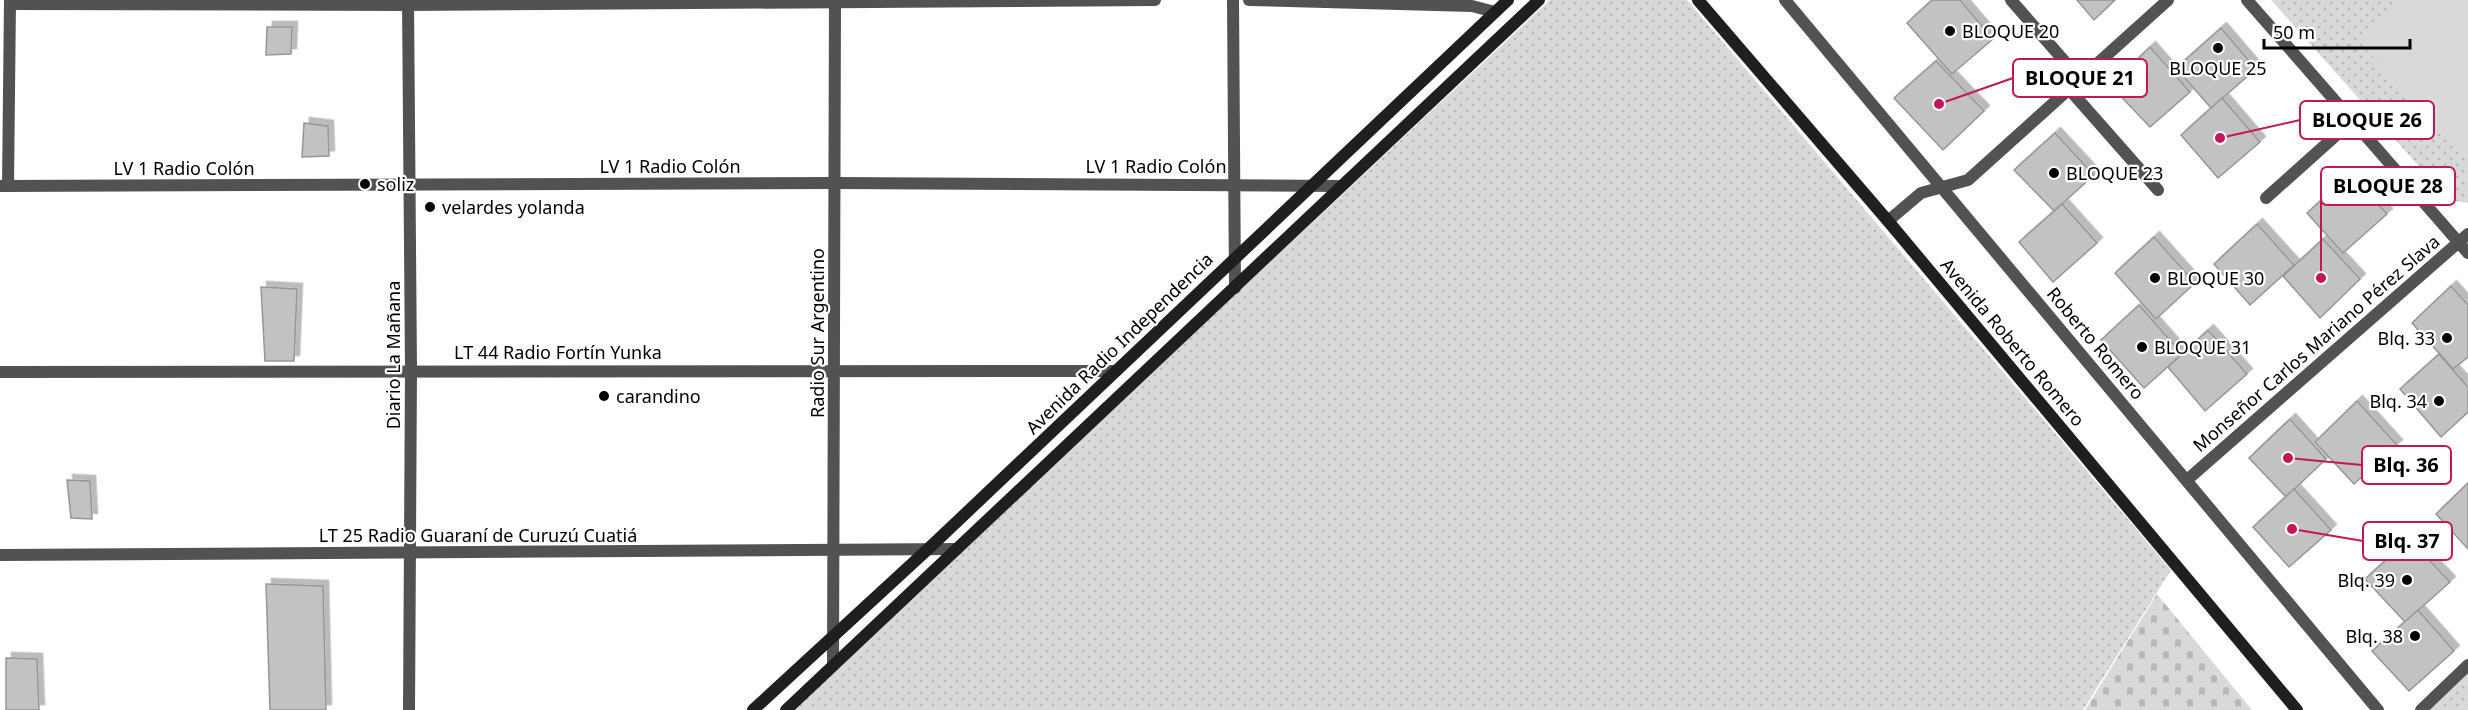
<svg xmlns="http://www.w3.org/2000/svg" width="2468" height="710" viewBox="0 0 2468 710" font-family="'Noto Sans',sans-serif">
  <defs>
    <pattern id="grass-dots" width="8" height="8" patternUnits="userSpaceOnUse" patternTransform="scale(1.5)"><rect width="8" height="8" fill="#d9d9d9"/><path d="M2 2h.1M6 6h.1" fill="none" stroke="#b8b8b8" stroke-width="1.8" stroke-linecap="round"/></pattern>
    <pattern id="cemetery-stones" width="16" height="16" patternUnits="userSpaceOnUse" patternTransform="scale(1.5)"><rect width="16" height="16" fill="#d9d9d9"/><path d="M2 7V4a2 2 0 0 1 4 0v3zM10 15v-3a2 2 0 0 1 4 0v3z" fill="#b8b8b8"/></pattern>
    <filter id="shadow"><feDropShadow dx="5.5" dy="-5.5" stdDeviation="0" flood-color="#0004"/></filter>
  </defs>
  <rect width="100%" height="100%" fill="#fff"/>
  <!-- grass -->
  <g fill="url(#grass-dots)">
    <path d="M1550 0H1687L2171 570 2083 710H792Z"/>
    <path d="M2271 0H2468V203L2449 200Z"/>
    <path d="M2468 671V710H2426Z"/>
  </g>
  <!-- cemetery -->
  <path fill="url(#cemetery-stones)" d="M2157 594 2252 710H2085Z"/>
  <!-- garden -->
  <path fill="#d9d9d9" d="M2400 0H2468V149L2460 155 2356 38Z"/>
  <!-- building -->
  <g fill="#c2c2c2" stroke="#969696" stroke-width="1.5" filter="url(#shadow)">
    <path d="M1932 0H1960L1993 39 1952 74 1907 23Z"/>
    <path d="M2077 0H2115L2094 20Z"/>
    <path d="M267 27H292L291 54 266 55Z"/>
    <path d="M2221 28 2256 69 2211 108 2176 68Z"/>
    <path d="M2150 47 2190 92 2150 127 2110 85Z"/>
    <path d="M1936 61 1984 111 1943 150 1894 98Z"/>
    <path d="M2222 98 2260 142 2218 178 2181 135Z"/>
    <path d="M304 123 328 126 329 156 302 157Z"/>
    <path d="M2055 133 2094 175 2054 211 2014 170Z"/>
    <path d="M2350 174 2387 214 2343 253 2307 213Z"/>
    <path d="M2062 204 2097 243 2053 282 2019 242Z"/>
    <path d="M2257 224 2294 265 2250 305 2214 264Z"/>
    <path d="M2154 237 2195 283 2156 319 2115 273Z"/>
    <path d="M2323 239 2360 279 2320 318 2283 276Z"/>
    <path d="M2451 286 2468 305V357L2453 369 2412 323Z"/>
    <path d="M261 287 297 289 294 361H265Z"/>
    <path d="M2139 305 2182 354 2144 388 2101 340Z"/>
    <path d="M2208 330 2247 374 2205 411 2168 367Z"/>
    <path d="M2439 354 2468 387V412L2441 437 2400 389Z"/>
    <path d="M2357 401 2397 445 2354 484 2315 442Z"/>
    <path d="M2290 419 2326 459 2286 497 2249 458Z"/>
    <path d="M67 480 90 481 92 519 71 518Z"/>
    <path d="M2468 483V549L2436 514Z"/>
    <path d="M2294 489 2331 530 2289 567 2253 527Z"/>
    <path d="M2409 539 2450 582 2405 622 2365 579Z"/>
    <path d="M266 584 323 586 326 710H270Z"/>
    <path d="M2418 610 2454 651 2409 691 2372 651Z"/>
    <path d="M6 658 37 659 39 710H6Z"/>
  </g>
  <g fill="none" stroke-linecap="round" stroke-linejoin="round">
    <!-- minor -->
    <g stroke="#525252" stroke-width="12">
      <path d="M408 0 411 370 409 710"/>
      <path d="M1233 0 1235 288"/>
      <path d="M1249 0 1472 6 1495 12"/>
      <path d="M1785 0 2378 710"/>
      <path d="M2011 0 2080 79"/>
      <path d="M2247 0 2468 253"/>
      <path d="M10 4 408 5 1155 0"/>
      <path d="M2069 89 2158 190"/>
      <path d="M0 186 835 183 1340 186"/>
      <path d="M8 186 10 0"/>
      <path d="M2266 198 2352 121"/>
      <path d="M1888 221 1921 193 1968 180 2168 0"/>
      <path d="M0 372 1116 371"/>
      <path d="M2187 480 2468 234"/>
      <path d="M0 555 957 549"/>
      <path d="M833 665 835 0"/>
      <path d="M2421 710 2468 665"/>
    </g>
    <!-- secondary -->
    <g stroke="#1f1f1f" stroke-width="12">
      <path d="M1698 0 1888 221 2297 710"/>
      <path d="M753 710 927 550 1508 0"/>
      <path d="M786 710 1539 0"/>
    </g>
  </g>
  <!-- markers -->
  <g fill="#000" stroke="#fff" stroke-width="2">
    <circle cx="1950" cy="31" r="6"/>
    <circle cx="2218" cy="48" r="6"/>
    <circle cx="2054" cy="173" r="6"/>
    <circle cx="365" cy="184" r="6"/>
    <circle cx="430" cy="207" r="6"/>
    <circle cx="2155" cy="278" r="6"/>
    <circle cx="2447" cy="338" r="6"/>
    <circle cx="2142" cy="347" r="6"/>
    <circle cx="604" cy="396" r="6"/>
    <circle cx="2439" cy="401" r="6"/>
    <circle cx="2407" cy="580" r="6"/>
    <circle cx="2415" cy="636" r="6"/>
  </g>
  <g text-anchor="middle" dominant-baseline="central" stroke-width="4.5" stroke-linejoin="round" paint-order="stroke">
    <!-- poi labels -->
    <g font-size="18" fill="#000" stroke="#fff" text-anchor="start">
      <text x="1962" y="31">BLOQUE 20</text>
      <text x="2218" y="68" text-anchor="middle">BLOQUE 25</text>
      <text x="2066" y="173">BLOQUE 23</text>
      <text x="377" y="184">soliz</text>
      <text x="442" y="207">velardes yolanda</text>
      <text x="2167" y="278">BLOQUE 30</text>
      <text x="2435" y="338" text-anchor="end">Blq. 33</text>
      <text x="2154" y="347">BLOQUE 31</text>
      <text x="616" y="396">carandino</text>
      <text x="2427" y="401" text-anchor="end">Blq. 34</text>
      <text x="2395" y="580" text-anchor="end">Blq. 39</text>
      <text x="2403" y="636" text-anchor="end">Blq. 38</text>
    </g>
    <!-- street labels -->
    <g font-size="18" fill="#000" stroke="#fff">
      <text x="670" y="166">LV 1 Radio Colón</text>
      <text x="1156" y="166">LV 1 Radio Colón</text>
      <text x="184" y="168">LV 1 Radio Colón</text>
      <text transform="translate(817 333) rotate(-90)">Radio Sur Argentino</text>
      <text transform="translate(2013 342) rotate(50)">Avenida Roberto Romero</text>
      <text transform="translate(1119 343) rotate(-44)">Avenida Radio Independencia</text>
      <text transform="translate(2096 343) rotate(50)">Roberto Romero</text>
      <text transform="translate(2316 343) rotate(-41)">Monseñor Carlos Mariano Pérez Slava</text>
      <text x="558" y="352">LT 44 Radio Fortín Yunka</text>
      <text transform="translate(393 355) rotate(-90)">Diario La Mañana</text>
      <text x="478" y="535">LT 25 Radio Guaraní de Curuzú Cuatiá</text>
    </g>
  </g>
  <!-- callouts -->
  <path fill="none" stroke="#c2185b" stroke-width="2" d="M1939 104L2013 78M2220 138L2300 120M2321 278L2321 186M2288 458L2362 465M2292 529L2363 541"/>
  <g fill="#c2185b" stroke="#fff" stroke-width="2">
    <circle cx="1939" cy="104" r="6"/>
    <circle cx="2220" cy="138" r="6"/>
    <circle cx="2321" cy="278" r="6"/>
    <circle cx="2288" cy="458" r="6"/>
    <circle cx="2292" cy="529" r="6"/>
  </g>
  <g fill="#fff" stroke="#c2185b" stroke-width="2">
    <rect x="2013" y="59" width="134" height="38" rx="6"/>
    <rect x="2300" y="101" width="134" height="38" rx="6"/>
    <rect x="2321" y="167" width="134" height="38" rx="6"/>
    <rect x="2362" y="446" width="89" height="38" rx="6"/>
    <rect x="2363" y="522" width="89" height="38" rx="6"/>
  </g>
  <g font-size="20" text-anchor="middle" font-weight="bold" fill="#000">
    <text x="2080" y="85">BLOQUE 21</text>
    <text x="2367" y="127">BLOQUE 26</text>
    <text x="2388" y="193">BLOQUE 28</text>
    <text x="2406" y="472">Blq. 36</text>
    <text x="2407" y="548">Blq. 37</text>
  </g>
  <!-- scale -->
  <path d="M2264 39v9h146v-9" fill="none" stroke="#000000" stroke-width="3"/>
  <text x="2273" y="39" font-size="18" fill="#000000" stroke="#ffffff" stroke-width="4.5" paint-order="stroke">50 m</text>
</svg>
